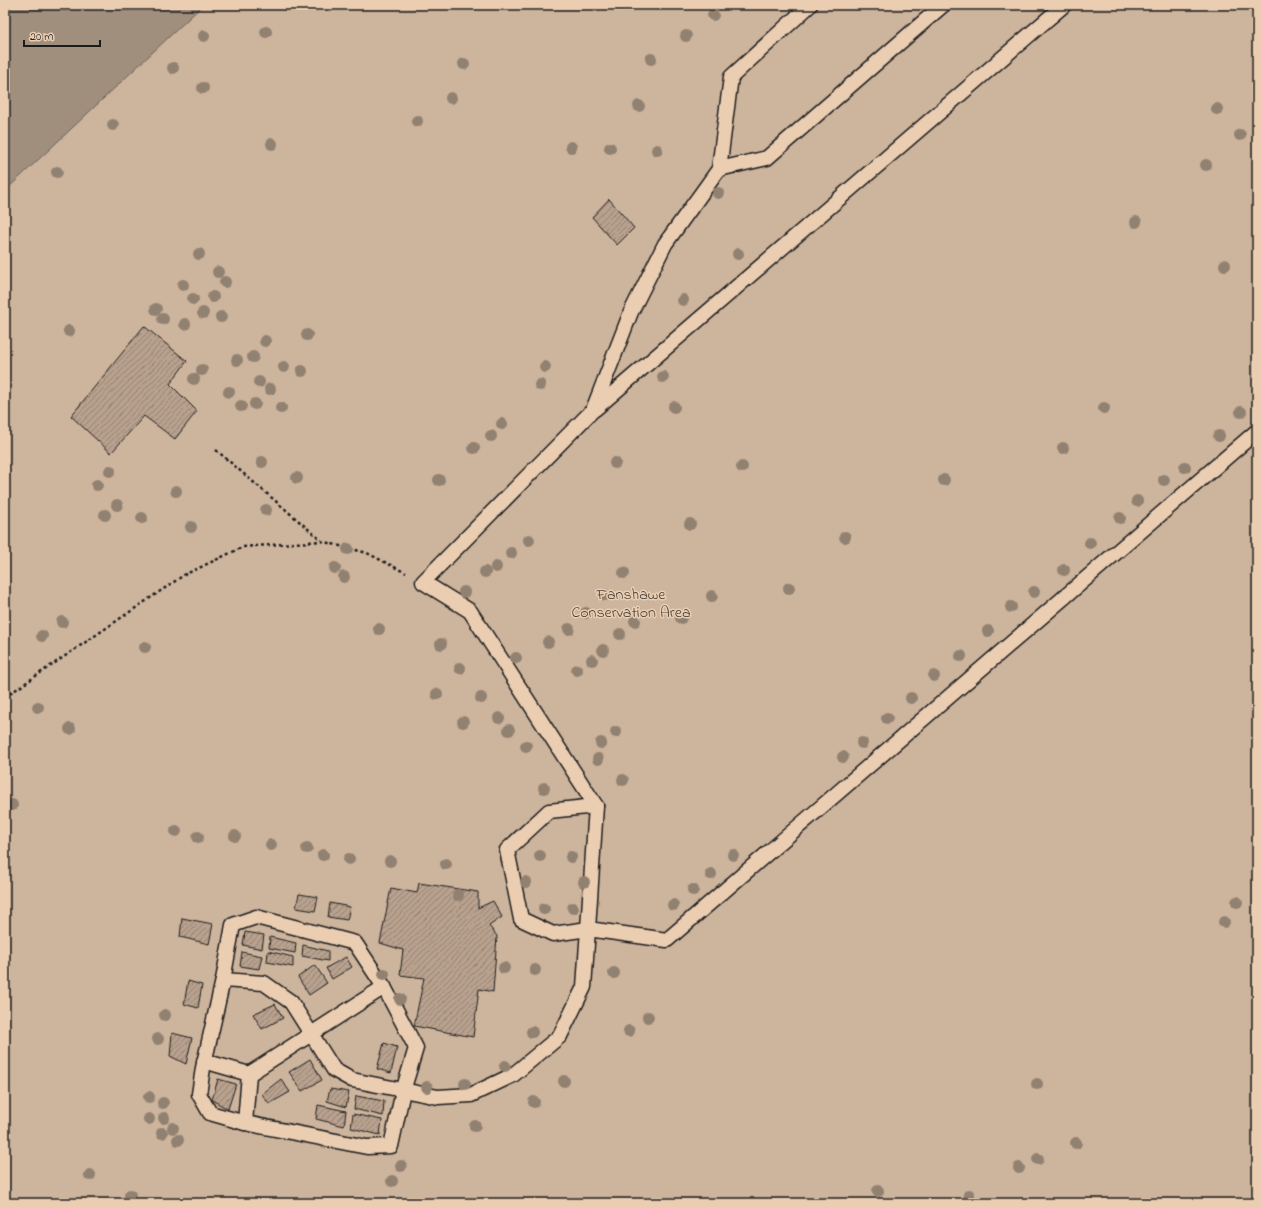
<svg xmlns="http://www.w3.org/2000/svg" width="1262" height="1208" viewBox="0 0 1262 1208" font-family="'Indie Flower',sans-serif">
  <defs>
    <pattern id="building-hatch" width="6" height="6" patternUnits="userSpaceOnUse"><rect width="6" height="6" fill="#b8a18d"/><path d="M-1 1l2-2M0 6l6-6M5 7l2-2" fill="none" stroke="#958272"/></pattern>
  </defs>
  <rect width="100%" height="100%" fill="#ebceb2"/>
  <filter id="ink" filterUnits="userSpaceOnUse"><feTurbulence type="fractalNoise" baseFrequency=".025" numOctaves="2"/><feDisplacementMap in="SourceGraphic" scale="8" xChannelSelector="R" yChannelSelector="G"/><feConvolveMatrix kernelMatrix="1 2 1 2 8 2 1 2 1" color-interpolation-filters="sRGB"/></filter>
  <g filter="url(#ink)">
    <!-- green -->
    <rect fill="#cdb49d" stroke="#74685c" x="5" y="5" width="1252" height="1198"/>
    <!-- water -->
    <path fill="#a18f7d" stroke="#6c6156" d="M5 5H203L5 191Z"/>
    <!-- building -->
    <g fill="url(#building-hatch)" stroke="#1c1c1c">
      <path d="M609 199 634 228 617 245 592 217Z"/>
      <path d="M144 326 187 361 170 384 197 411 175 439 144 416 111 453 71 416Z"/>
      <path d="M419 883 478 892V908L493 901 502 917 489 926 497 936 493 992 479 989 473 1037 414 1026 424 978 400 975 403 950 380 943 391 888 417 893Z"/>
      <path d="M299 894 318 897 315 911 296 908Z"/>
      <path d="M330 903 350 907 347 920 328 917Z"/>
      <path d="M182 918 213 924 209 944 180 937Z"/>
      <path d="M245 932 264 935 262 949 243 945Z"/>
      <path d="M270 937 296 943 295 953 269 948Z"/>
      <path d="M303 945 328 951V961L302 956Z"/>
      <path d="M268 951 293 957V967L267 962Z"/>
      <path d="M242 952 262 956 259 969 240 966Z"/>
      <path d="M346 957 352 967 332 979 326 968Z"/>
      <path d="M315 965 327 983 309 995 298 977Z"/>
      <path d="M188 981 202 985 198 1008 184 1004Z"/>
      <path d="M275 1004 283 1018 262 1029 253 1014Z"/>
      <path d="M172 1033 192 1038 186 1064 170 1056Z"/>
      <path d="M384 1043 397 1047 391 1073 377 1069Z"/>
      <path d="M310 1059 322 1080 302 1091 289 1072Z"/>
      <path d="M218 1079 236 1084 228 1109 212 1100Z"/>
      <path d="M281 1079 290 1092 269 1104 262 1094Z"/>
      <path d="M330 1089 349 1092 346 1107 327 1101Z"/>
      <path d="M356 1096 384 1101 383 1116 354 1109Z"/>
      <path d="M318 1105 346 1111 344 1126 316 1119Z"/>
      <path d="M353 1114 382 1120 380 1135 351 1128Z"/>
    </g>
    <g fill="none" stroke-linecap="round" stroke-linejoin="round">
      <!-- service casing -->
      <g stroke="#1c1c1c" stroke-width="17">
        <g id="service">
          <path d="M810 5 731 77 719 169 665 244 631 312 593 410 423 582 470 611 596 806 588 929 667 940 1257 431"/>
          <path d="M719 169 767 158 943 5"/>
          <path d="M595 409 1064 5"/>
          <path d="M256 917 355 943 384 987 416 1048 403 1091 391 1146 367 1147 245 1123 210 1113 199 1094 203 1068 223 980 233 925Z"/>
          <path d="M223 980 264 983 291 1002 334 1070 352 1080 438 1097 471 1095 513 1075 560 1036 584 987 588 929 553 934 521 919 507 850 549 811 596 806"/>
          <path d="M204 1061 249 1074 245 1123"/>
          <path d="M249 1074 384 987"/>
        </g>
      </g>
      <!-- path -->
      <g stroke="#1c1c1c" stroke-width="2.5" stroke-dasharray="3 3" stroke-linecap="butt">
        <path d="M216 450 321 540"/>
        <path d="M5 697 184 575 243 547 321 541 367 553 406 573"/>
      </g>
      <!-- service -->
      <use href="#service" stroke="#ebceb2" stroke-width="14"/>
    </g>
    <!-- trees -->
    <g fill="#918171">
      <circle cx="713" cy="15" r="6"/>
      <circle cx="266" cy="32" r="6"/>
      <circle cx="204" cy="36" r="6"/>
      <circle cx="686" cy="36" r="6"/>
      <circle cx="651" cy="59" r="6"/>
      <circle cx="464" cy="64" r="6"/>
      <circle cx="173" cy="68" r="6"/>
      <circle cx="203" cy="88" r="6"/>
      <circle cx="451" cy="98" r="6"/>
      <circle cx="639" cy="106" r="6"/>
      <circle cx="1217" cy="109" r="6"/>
      <circle cx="417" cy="121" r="6"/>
      <circle cx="113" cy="125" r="6"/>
      <circle cx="1240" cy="135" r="6"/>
      <circle cx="272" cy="144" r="6"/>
      <circle cx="571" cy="147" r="6"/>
      <circle cx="610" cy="148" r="6"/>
      <circle cx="657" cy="150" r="6"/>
      <circle cx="1206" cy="165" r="6"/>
      <circle cx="57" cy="172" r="6"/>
      <circle cx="718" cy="193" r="6"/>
      <circle cx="1136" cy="222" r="6"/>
      <circle cx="199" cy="254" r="6"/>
      <circle cx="738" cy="254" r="6"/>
      <circle cx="1225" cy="265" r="6"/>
      <circle cx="218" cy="272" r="6"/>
      <circle cx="225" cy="282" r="6"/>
      <circle cx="183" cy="285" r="6"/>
      <circle cx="213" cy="297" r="6"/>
      <circle cx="193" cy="299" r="6"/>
      <circle cx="683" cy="300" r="6"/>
      <circle cx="156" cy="309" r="6"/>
      <circle cx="203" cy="313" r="6"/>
      <circle cx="221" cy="317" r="6"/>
      <circle cx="163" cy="319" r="6"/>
      <circle cx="185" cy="324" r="6"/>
      <circle cx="69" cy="331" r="6"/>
      <circle cx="307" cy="335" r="6"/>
      <circle cx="265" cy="341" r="6"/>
      <circle cx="253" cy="357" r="6"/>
      <circle cx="237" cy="360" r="6"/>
      <circle cx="284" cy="367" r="6"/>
      <circle cx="545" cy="367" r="6"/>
      <circle cx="202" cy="370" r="6"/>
      <circle cx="302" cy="371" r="6"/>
      <circle cx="663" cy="377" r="6"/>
      <circle cx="194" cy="379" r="6"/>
      <circle cx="259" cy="382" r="6"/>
      <circle cx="540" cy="385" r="6"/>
      <circle cx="270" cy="389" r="6"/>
      <circle cx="229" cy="392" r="6"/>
      <circle cx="255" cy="404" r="6"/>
      <circle cx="241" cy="406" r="6"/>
      <circle cx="674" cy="407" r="6"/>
      <circle cx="281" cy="408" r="6"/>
      <circle cx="1104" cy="408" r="6"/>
      <circle cx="1241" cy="412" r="6"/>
      <circle cx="502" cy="424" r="6"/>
      <circle cx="491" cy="436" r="6"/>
      <circle cx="1219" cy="436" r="6"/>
      <circle cx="474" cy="448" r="6"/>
      <circle cx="1063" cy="448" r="6"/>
      <circle cx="262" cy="462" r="6"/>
      <circle cx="615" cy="463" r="6"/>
      <circle cx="742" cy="467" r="6"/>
      <circle cx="1185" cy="467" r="6"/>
      <circle cx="110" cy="471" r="6"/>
      <circle cx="297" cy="478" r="6"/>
      <circle cx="439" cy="480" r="6"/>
      <circle cx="944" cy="480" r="6"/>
      <circle cx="1164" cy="480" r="6"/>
      <circle cx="97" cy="485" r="6"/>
      <circle cx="176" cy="491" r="6"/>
      <circle cx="1137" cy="501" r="6"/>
      <circle cx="117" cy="505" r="6"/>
      <circle cx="266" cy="510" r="6"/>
      <circle cx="105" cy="515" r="6"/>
      <circle cx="142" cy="518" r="6"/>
      <circle cx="1120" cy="518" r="6"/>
      <circle cx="690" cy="524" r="6"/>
      <circle cx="191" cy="527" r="6"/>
      <circle cx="845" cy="537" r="6"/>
      <circle cx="529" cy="540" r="6"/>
      <circle cx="1090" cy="543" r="6"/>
      <circle cx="348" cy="549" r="6"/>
      <circle cx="511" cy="553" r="6"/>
      <circle cx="496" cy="567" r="6"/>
      <circle cx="335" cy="568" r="6"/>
      <circle cx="1064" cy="570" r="6"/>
      <circle cx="485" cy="572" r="6"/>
      <circle cx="624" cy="573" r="6"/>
      <circle cx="344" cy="577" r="6"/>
      <circle cx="789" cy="588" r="6"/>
      <circle cx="464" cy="592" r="6"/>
      <circle cx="1034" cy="592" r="6"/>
      <circle cx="605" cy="595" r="6"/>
      <circle cx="712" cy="596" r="6"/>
      <circle cx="1011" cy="607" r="6"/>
      <circle cx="586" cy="613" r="6"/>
      <circle cx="681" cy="618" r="6"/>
      <circle cx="635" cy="621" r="6"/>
      <circle cx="62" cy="622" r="6"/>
      <circle cx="379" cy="629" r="6"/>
      <circle cx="569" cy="629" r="6"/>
      <circle cx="988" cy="631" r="6"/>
      <circle cx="620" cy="634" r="6"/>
      <circle cx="42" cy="636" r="6"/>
      <circle cx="548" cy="642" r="6"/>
      <circle cx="441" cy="644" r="6"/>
      <circle cx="145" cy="647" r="6"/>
      <circle cx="603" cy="650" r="6"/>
      <circle cx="961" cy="656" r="6"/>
      <circle cx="516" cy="658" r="6"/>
      <circle cx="592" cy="660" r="6"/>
      <circle cx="460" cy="668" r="6"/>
      <circle cx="577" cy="670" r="6"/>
      <circle cx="934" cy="676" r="6"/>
      <circle cx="437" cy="694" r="6"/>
      <circle cx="481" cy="698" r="6"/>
      <circle cx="911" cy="698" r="6"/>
      <circle cx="38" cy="707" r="6"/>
      <circle cx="499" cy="718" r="6"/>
      <circle cx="887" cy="718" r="6"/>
      <circle cx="463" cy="722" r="6"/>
      <circle cx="70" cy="729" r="6"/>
      <circle cx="509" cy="730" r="6"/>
      <circle cx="616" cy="732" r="6"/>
      <circle cx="601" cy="743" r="6"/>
      <circle cx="862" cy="743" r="6"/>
      <circle cx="526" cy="746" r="6"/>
      <circle cx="843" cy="757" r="6"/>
      <circle cx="598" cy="759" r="6"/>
      <circle cx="623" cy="780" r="6"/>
      <circle cx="544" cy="788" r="6"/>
      <circle cx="12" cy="805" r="6"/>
      <circle cx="176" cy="831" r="6"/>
      <circle cx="235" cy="836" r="6"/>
      <circle cx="198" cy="837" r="6"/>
      <circle cx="271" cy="845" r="6"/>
      <circle cx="307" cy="848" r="6"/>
      <circle cx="323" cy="855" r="6"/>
      <circle cx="733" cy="855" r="6"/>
      <circle cx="540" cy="856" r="6"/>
      <circle cx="571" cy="857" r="6"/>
      <circle cx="349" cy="859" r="6"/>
      <circle cx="390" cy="861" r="6"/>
      <circle cx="446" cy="864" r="6"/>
      <circle cx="711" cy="874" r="6"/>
      <circle cx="526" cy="882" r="6"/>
      <circle cx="584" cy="882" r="6"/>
      <circle cx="693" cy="890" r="6"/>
      <circle cx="458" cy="895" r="6"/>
      <circle cx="1237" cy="902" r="6"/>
      <circle cx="673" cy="905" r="6"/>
      <circle cx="573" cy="908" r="6"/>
      <circle cx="544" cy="909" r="6"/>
      <circle cx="1224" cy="922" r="6"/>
      <circle cx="504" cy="968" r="6"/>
      <circle cx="535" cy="970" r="6"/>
      <circle cx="614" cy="973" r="6"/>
      <circle cx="384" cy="974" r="6"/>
      <circle cx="400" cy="999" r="6"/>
      <circle cx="165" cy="1015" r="6"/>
      <circle cx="648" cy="1017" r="6"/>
      <circle cx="629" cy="1031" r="6"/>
      <circle cx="532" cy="1032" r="6"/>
      <circle cx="158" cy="1039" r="6"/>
      <circle cx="505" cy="1066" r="6"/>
      <circle cx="564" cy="1081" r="6"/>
      <circle cx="465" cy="1084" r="6"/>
      <circle cx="1037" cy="1084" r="6"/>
      <circle cx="427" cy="1087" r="6"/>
      <circle cx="149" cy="1097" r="6"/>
      <circle cx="534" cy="1102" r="6"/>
      <circle cx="163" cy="1103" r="6"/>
      <circle cx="164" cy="1118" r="6"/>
      <circle cx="149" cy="1119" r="6"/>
      <circle cx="475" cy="1126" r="6"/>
      <circle cx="173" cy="1128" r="6"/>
      <circle cx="162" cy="1133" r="6"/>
      <circle cx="178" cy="1140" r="6"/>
      <circle cx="1076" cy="1143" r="6"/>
      <circle cx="1038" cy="1159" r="6"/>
      <circle cx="401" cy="1166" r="6"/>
      <circle cx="1019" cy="1168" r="6"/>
      <circle cx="90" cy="1175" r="6"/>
      <circle cx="392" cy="1181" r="6"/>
      <circle cx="878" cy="1191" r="6"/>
      <circle cx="130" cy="1195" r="6"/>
      <circle cx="969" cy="1195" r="6"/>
    </g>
  </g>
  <g text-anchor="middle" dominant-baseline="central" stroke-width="3" stroke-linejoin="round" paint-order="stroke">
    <!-- park labels -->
    <g font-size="16" fill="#48423c" stroke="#ebceb2">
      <text x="631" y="595">Fanshawe<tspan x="631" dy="18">Conservation Area</tspan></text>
    </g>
  </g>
  <!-- margin -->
  <rect width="1262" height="1208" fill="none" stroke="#ebceb2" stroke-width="20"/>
  <rect x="10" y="10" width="1242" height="1188" fill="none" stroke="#1c1c1c" stroke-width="1.5" filter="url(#ink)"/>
  <!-- scale -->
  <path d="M24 40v6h76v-6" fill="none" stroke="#1c1c1c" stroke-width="2"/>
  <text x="30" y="40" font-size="12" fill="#1c1c1c" stroke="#ebceb2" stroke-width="3" paint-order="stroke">20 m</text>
</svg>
